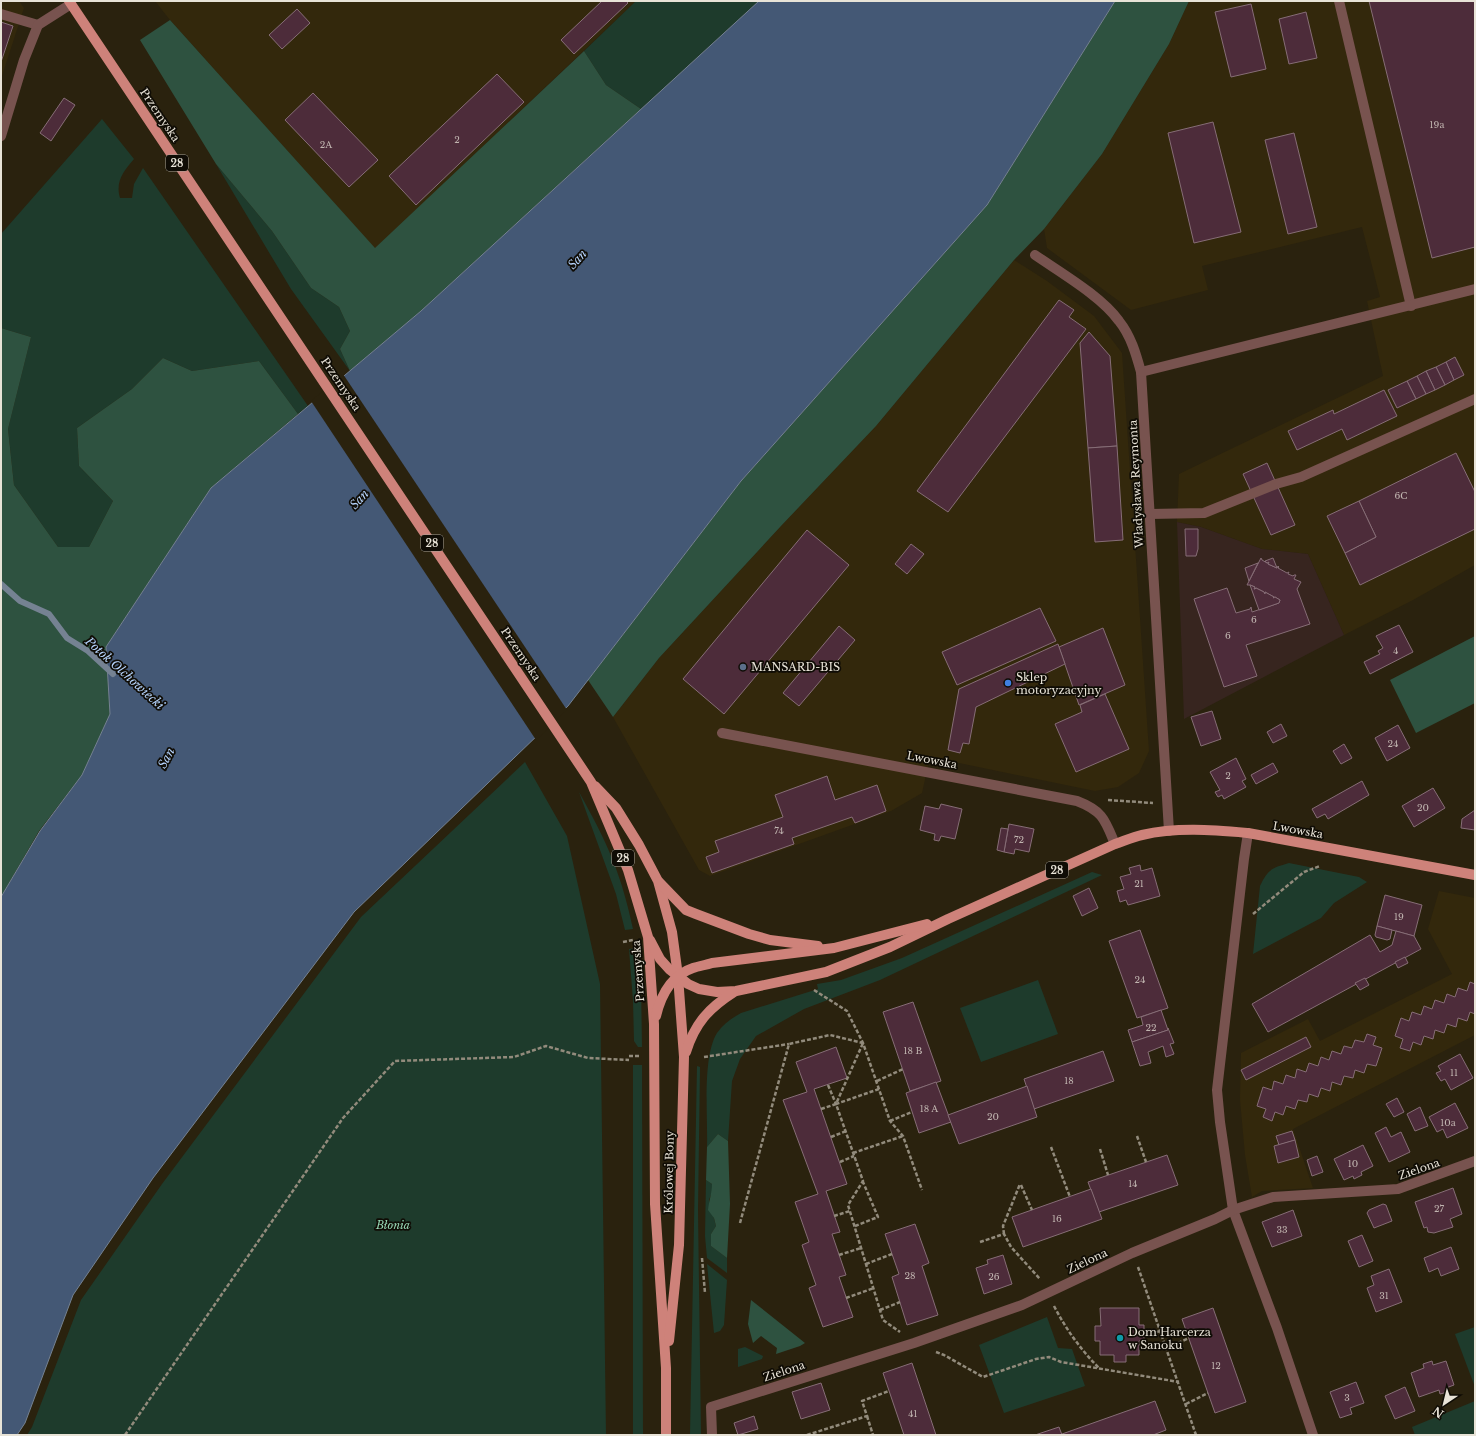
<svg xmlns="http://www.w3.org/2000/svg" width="1476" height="1436" viewBox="0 0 1476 1436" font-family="'Libre Baskerville',serif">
  <rect width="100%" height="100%" fill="#2a220e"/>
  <!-- built -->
  <g fill="#33280c">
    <path d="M1 1H19L24 8 1 79Z"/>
    <path d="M155 1H636L375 249 170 20Z"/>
    <path d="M1189 1H1475V565L1413 600 1344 635 1308 554 1262 549 1201 527 1177 522 1179 474 1383 376 1367 301 1380 297 1362 227 1202 266 1208 290 1131 310 1047 248 1044 229 1102 154 1169 44Z"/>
    <path d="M1014 260 1047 281 1094 316 1122 353 1149 751 1139 773 1118 787 1095 791 930 757 922 793 891 811 710 876 699 870 613 717 659 658 781 526 876 426Z"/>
    <path d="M1439 891 1475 898V1035L1293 1129 1313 1188 1262 1191 1252 1197 1245 1155 1240 1100 1241 1053 1308 1019 1320 1041 1452 974 1428 929Z"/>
  </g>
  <!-- education -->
  <path fill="#37251f" d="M1177 522 1201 527 1262 549 1308 554 1344 635 1184 719Z"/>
  <!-- green -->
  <g fill="#1e3b2c">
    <path d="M636 1H759L641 109 606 85 584 51Z"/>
    <path d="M102 119 134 159C124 171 115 181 120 198H132L134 184 143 168 308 406 298 414 259 361 192 371 163 358 132 389 77 428 79 466 113 501 89 547H58L14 485 8 429 31 337 1 328V234Z"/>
    <path d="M216 164 272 231 311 288 339 307 350 331 340 349 350 371 291 289Z"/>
    <path d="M525 762 567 836 600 984 606 1435H27L32 1427 81 1300 162 1184 361 917Z"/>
    <path d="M579 792C591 814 604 837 613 861 622 883 628 906 633 929L625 930 616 894Z"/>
    <path d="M1289 863 1359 877 1367 882 1334 903 1321 918 1253 954 1260 886C1268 869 1272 868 1289 863Z"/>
    <path d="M1092 872 1102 875 880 980 804 1009 756 1036 740 1059 732 1081 728 1141 718 1134 707 1147C708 1117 702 1057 717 1033 723 1024 732 1018 741 1013L818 989 817 984 841 980 902 958Z"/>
    <path d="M637 948 641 983 642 1047H638L634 1041 633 1001 629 949Z"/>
    <path d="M1038 980 1058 1034 981 1062 960 1008Z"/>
    <path d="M633 1065H642L643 1435H633Z"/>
    <path d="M697 1066 700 1067 698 1210 701 1435H690Z"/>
    <path d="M706 1180 712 1184V1192L709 1200 716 1226 711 1234V1246L727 1258V1273L707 1258 705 1236Z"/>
    <path d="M707 1264 727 1280 724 1325 720 1331 714 1333Z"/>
    <path d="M1047 1317 1058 1348 1072 1349 1085 1386 1004 1413 979 1345Z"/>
    <path d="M1475 1327V1387L1455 1334Z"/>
    <path d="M745 1347 763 1356 762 1359 738 1367V1349Z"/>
    <path d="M1475 1401V1435H1415L1412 1427Z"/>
  </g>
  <!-- forest -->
  <g fill="#2e5240">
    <path d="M1115 1H1189L1169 44 1102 154 1044 229 1014 260 876 426 781 526 659 658 613 717 588 680 741 481 987 205Z"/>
    <path d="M170 20 375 248 584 51 606 85 641 109 421 311 350 371 340 349 350 331 339 307 311 288 272 231 216 164 140 40Z"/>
    <path d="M1 328 31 337 8 429 14 485 58 547H89L113 501 79 466 77 428 132 389 163 358 192 371 259 361 298 414 211 488 106 647 110 714 82 775 39 831 1 897Z"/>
    <path d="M1475 636V703L1416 733 1390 680Z"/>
    <path d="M718 1134 728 1141 730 1204 727 1258 711 1246V1234L716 1226 714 1218 708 1210C709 1201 712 1193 712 1184L706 1180 707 1147Z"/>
    <path d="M751 1300 805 1343 800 1346 776 1354 777 1348 761 1336 753 1343 748 1324Z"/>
  </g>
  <!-- water -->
  <path fill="#445875" stroke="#758292" d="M759 1H1115L987 205 741 481 568 706 354 912 153 1178 73 1295 25 1423 17 1435H1V897L40 831 82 775 110 714 106 647 211 488 421 311Z"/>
  <!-- pier -->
  <path fill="#2a220e" d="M343 374 567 710 536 740 311 401Z"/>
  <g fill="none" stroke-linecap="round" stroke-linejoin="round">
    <!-- stream -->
    <path stroke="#758292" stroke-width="6" d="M1 584 20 601 49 614 67 638 88 651 113 674"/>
  </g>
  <!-- building -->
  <g fill="#4d2c3a" stroke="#866d76">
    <path d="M602 1H626L628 3 574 54 561 40Z"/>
    <path d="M1369 1H1475V247L1432 258Z"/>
    <path d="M1251 4 1266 69 1231 77 1215 12Z"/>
    <path d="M297 9 310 23 282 49 269 35Z"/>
    <path d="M1306 12 1317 58 1289 64 1279 19Z"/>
    <path d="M1 22 13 26 1 62Z"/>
    <path d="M497 74 524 102 416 205 389 176Z"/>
    <path d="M313 93 378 160 349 187 285 120Z"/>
    <path d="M64 98 75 105 51 141 40 133Z"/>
    <path d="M1213 122 1241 232 1194 243 1168 133Z"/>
    <path d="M1294 133 1317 227 1288 234 1265 140Z"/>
    <path d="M1059 300 1074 310 1069 317 1086 329 948 512 917 491Z"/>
    <path d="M1089 332 1110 356 1117 446 1088 448 1080 343Z"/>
    <path d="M1455 357 1464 375 1454 380 1446 362Z"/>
    <path d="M1446 362 1454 380 1445 385 1436 367Z"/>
    <path d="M1436 367 1445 385 1435 390 1426 371Z"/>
    <path d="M1426 371 1435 390 1426 394 1417 376Z"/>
    <path d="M1417 376 1426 394 1416 399 1407 381Z"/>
    <path d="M1407 381 1416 399 1397 408 1388 390Z"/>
    <path d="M1384 390 1397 416 1347 440 1342 429 1297 450 1288 431 1333 410 1334 414Z"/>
    <path d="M1117 446 1123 540 1095 542 1088 448Z"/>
    <path d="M1456 453 1475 492V529L1360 585 1345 553 1376 537 1359 501Z"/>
    <path d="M1267 463 1295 525 1271 535 1243 474Z"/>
    <path d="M1359 501 1376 537 1345 553 1327 516Z"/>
    <path d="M1185 529H1198V549L1196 556H1186Z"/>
    <path d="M807 530 849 565 724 714 683 679Z"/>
    <path d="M911 544 924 554 907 574 895 564Z"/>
    <path d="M1261 558 1262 560 1267 563 1269 562 1268 564 1277 568 1278 566 1279 567 1278 568 1287 573 1289 572 1288 574 1293 576 1294 575H1296L1294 579 1301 582 1297 589 1310 624 1246 645 1257 676 1224 687 1194 599 1227 588 1236 613 1250 609 1251 607 1252 612 1279 603 1280 600 1275 597 1273 598 1274 597 1265 592V594L1264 592 1256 588 1255 589H1254L1255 587 1250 585H1247Z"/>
    <path d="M1273 558 1277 568 1268 564 1269 562 1267 563 1265 561Z"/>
    <path d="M1258 563 1249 581 1245 568Z"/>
    <path d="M1250 585 1255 587 1254 589H1255L1256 588 1264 592 1265 594V592L1274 597 1273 598 1275 597 1280 600 1279 603 1259 610Z"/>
    <path d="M1040 608 1056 641 957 685 942 652Z"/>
    <path d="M1399 625 1413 652 1370 674 1364 662 1380 654 1378 651 1383 648 1376 636Z"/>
    <path d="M839 626 855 640 799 706 783 693Z"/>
    <path d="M1103 628 1125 685 1079 705 1059 647Z"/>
    <path d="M1058 644 1065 664 976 707 969 744 963 743 960 753 948 750 959 689Z"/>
    <path d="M1105 694 1129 749 1076 772 1055 724 1082 712 1080 705Z"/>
    <path d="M1212 711 1221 739 1201 746 1191 717Z"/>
    <path d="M1281 724 1287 736 1273 743 1267 732Z"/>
    <path d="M1398 725 1410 748 1387 761 1375 738Z"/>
    <path d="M1344 744 1352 758 1341 764 1333 751Z"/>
    <path d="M1236 758 1246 779 1242 781 1246 787 1224 799 1222 795 1218 797 1215 792 1220 790 1210 772Z"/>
    <path d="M1273 763 1278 772 1256 784 1251 775Z"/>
    <path d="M827 776 835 800 877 785 886 811 855 823 852 817 792 838 794 844 712 873 706 857 719 852 715 841 783 817 775 795Z"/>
    <path d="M1362 781 1369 795 1328 819 1325 814 1317 818 1312 809Z"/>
    <path d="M1433 788 1445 808 1414 827 1402 806Z"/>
    <path d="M941 804 962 809 955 839 941 836 939 841 934 840 935 834 920 830 925 806 939 809Z"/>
    <path d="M1475 810V830L1461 828 1462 819Z"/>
    <path d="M1009 824 1034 829 1029 852 1015 849 1014 854 1004 852Z"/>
    <path d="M1001 828 1008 829 1004 852 997 850Z"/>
    <path d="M1140 865 1141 871 1152 868 1160 896 1128 905 1126 900 1120 902 1117 891 1124 889 1120 877 1131 874 1129 868Z"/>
    <path d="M1089 888 1098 908 1082 916 1073 896Z"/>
    <path d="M1385 895 1422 905 1414 936 1377 926Z"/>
    <path d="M1377 926 1392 930 1390 939 1387 940 1376 937 1375 935Z"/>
    <path d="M1140 930 1168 1008 1137 1018 1109 941Z"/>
    <path d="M1396 931 1414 936 1421 949 1268 1032 1252 1004 1370 935 1380 952 1392 945Z"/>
    <path d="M1405 957 1408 963 1398 968 1395 962Z"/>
    <path d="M1365 978 1369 985 1360 990 1355 983Z"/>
    <path d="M1470 982 1475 984V1014L1470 1012 1467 1021 1458 1018 1456 1027 1447 1024 1444 1033 1435 1030 1433 1039 1424 1036 1421 1045 1413 1042 1410 1051 1400 1048 1403 1039 1395 1036 1401 1018 1409 1021 1412 1012 1421 1015 1424 1006 1432 1009 1435 1000 1444 1003 1447 994 1455 997 1458 988 1467 991Z"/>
    <path d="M913 1002 941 1081 910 1091 883 1012Z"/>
    <path d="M1161 1010 1168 1030 1132 1042 1128 1030 1143 1025 1141 1017Z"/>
    <path d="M1168 1028 1174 1043 1170 1044 1174 1054 1166 1057 1163 1046 1148 1052 1151 1063 1140 1066 1132 1042 1168 1030Z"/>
    <path d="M1367 1034 1376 1037 1373 1045 1382 1048 1376 1066 1367 1064 1364 1073 1355 1070 1353 1078 1344 1076 1341 1085 1332 1082 1330 1091 1321 1088 1318 1097 1309 1094 1307 1102 1298 1100 1295 1109 1286 1106 1283 1115 1275 1112 1272 1121 1263 1117 1266 1109 1257 1106 1263 1087 1272 1090 1274 1081 1283 1084 1286 1075 1295 1078 1297 1069 1306 1072 1309 1063 1318 1066 1321 1057 1329 1060 1332 1051 1341 1054 1344 1046 1352 1048 1355 1040 1364 1042Z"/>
    <path d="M1306 1037 1311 1047 1246 1080 1241 1070Z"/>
    <path d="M836 1047 847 1078 814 1089 847 1184 826 1191 840 1232 832 1234 846 1275 839 1277 853 1317 823 1327 809 1288 816 1285 802 1245 809 1242 795 1202 818 1194 783 1100 807 1092 796 1062Z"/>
    <path d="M1103 1051 1114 1081 1034 1109 1024 1079Z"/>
    <path d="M1460 1054 1473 1078 1451 1090 1445 1079 1441 1081 1436 1073 1441 1071 1438 1066Z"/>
    <path d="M936 1082 951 1122 919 1133 906 1093Z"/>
    <path d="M1027 1086 1037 1117 959 1144 948 1115Z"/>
    <path d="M1397 1098 1404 1112 1394 1117 1386 1104Z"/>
    <path d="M1455 1103 1468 1128 1447 1138 1443 1129 1437 1132 1429 1117Z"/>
    <path d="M1420 1107 1428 1126 1415 1131 1407 1114Z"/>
    <path d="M1386 1127 1391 1137 1401 1132 1410 1152 1389 1162 1375 1133Z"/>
    <path d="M1292 1131 1295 1140 1279 1145 1276 1136Z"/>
    <path d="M1295 1140 1299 1157 1278 1163 1274 1146Z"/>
    <path d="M1363 1145 1373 1166 1361 1172 1362 1175 1354 1179 1353 1176 1344 1180 1334 1159Z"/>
    <path d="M1167 1155 1178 1185 1099 1212 1088 1182Z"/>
    <path d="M1317 1156 1323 1172 1312 1176 1307 1160Z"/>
    <path d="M1453 1188 1462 1214 1450 1219 1453 1227 1434 1233 1428 1232 1427 1227 1424 1228 1415 1202Z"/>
    <path d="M1091 1189 1102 1219 1023 1247 1012 1217Z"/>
    <path d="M1383 1204 1386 1205 1392 1221 1374 1228 1367 1213 1369 1210Z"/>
    <path d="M1293 1210 1302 1236 1272 1247 1262 1222Z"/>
    <path d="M915 1224 929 1263 922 1266 938 1315 907 1325 892 1277 899 1274 885 1234Z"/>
    <path d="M1362 1235 1373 1261 1359 1267 1348 1241Z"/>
    <path d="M1451 1247 1459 1269 1441 1276 1438 1268 1429 1272 1424 1258Z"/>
    <path d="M1003 1255 1012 1284 984 1294 976 1268 988 1264 987 1260Z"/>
    <path d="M1389 1269 1402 1302 1376 1312 1367 1288 1374 1285 1371 1276Z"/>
    <path d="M1100 1308H1139V1325H1144V1340L1139 1341V1355H1126V1362H1114V1355H1100V1341H1095V1326H1101Z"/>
    <path d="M1213 1308 1246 1402 1215 1413 1182 1319Z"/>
    <path d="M1432 1361 1433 1365 1446 1361 1454 1385 1446 1388 1448 1392 1440 1394 1439 1390 1419 1397 1411 1373 1424 1368 1423 1364Z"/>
    <path d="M912 1363 936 1435H904L883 1373Z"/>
    <path d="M1356 1382 1364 1403 1350 1408 1352 1414 1340 1418 1330 1392Z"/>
    <path d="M821 1383 830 1410 801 1419 792 1392Z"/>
    <path d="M1405 1387 1415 1411 1395 1419 1385 1396Z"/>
    <path d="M1155 1401 1166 1430 1153 1435H1062V1434Z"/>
    <path d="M754 1416 758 1429 738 1435 734 1423Z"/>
    <path d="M1059 1427 1062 1435H1035Z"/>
  </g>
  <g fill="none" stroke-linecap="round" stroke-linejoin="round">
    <!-- path -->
    <g stroke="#928b7c" stroke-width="2.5" stroke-dasharray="4 2" stroke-linecap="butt">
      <path d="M1108 800 1153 803"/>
      <path d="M1253 914 1304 872 1320 866"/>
      <path d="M623 942 633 940"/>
      <path d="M814 990 847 1011 863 1043 890 1121 903 1136 922 1190"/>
      <path d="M629 1056H639"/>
      <path d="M704 1057 789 1044"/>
      <path d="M877 1081 903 1069"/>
      <path d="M828 1085 836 1104"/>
      <path d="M879 1089 836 1104 863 1181 848 1205 883 1320 900 1332"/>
      <path d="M821 1109 836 1104 863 1043"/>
      <path d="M890 1121 912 1112"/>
      <path d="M1137 1136 1146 1162"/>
      <path d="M831 1137 846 1131"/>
      <path d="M1051 1147 1070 1197"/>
      <path d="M1100 1149 1108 1175"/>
      <path d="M853 1153 903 1136"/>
      <path d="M840 1162 854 1156"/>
      <path d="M1021 1185 1032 1210"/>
      <path d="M834 1216 850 1211"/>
      <path d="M740 1223 789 1044 830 1035 863 1043"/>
      <path d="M855 1226 878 1217 863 1182"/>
      <path d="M1004 1234 1003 1226 1020 1184"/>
      <path d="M980 1242 1004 1234 1011 1247 1040 1279"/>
      <path d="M839 1255 861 1248"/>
      <path d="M702 1258 705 1293"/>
      <path d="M866 1264 892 1254"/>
      <path d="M1138 1267 1196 1435"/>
      <path d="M846 1298 874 1288"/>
      <path d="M1054 1306C1066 1329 1080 1349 1099 1368"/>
      <path d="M880 1310 900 1302"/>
      <path d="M1144 1335 1161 1331"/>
      <path d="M1167 1348 1189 1338"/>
      <path d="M936 1352 944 1355 983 1377 1036 1359 1049 1357 1061 1362 1179 1382"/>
      <path d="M1186 1404 1208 1393"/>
      <path d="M867 1416 873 1435"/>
      <path d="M125 1435 343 1118 395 1061 514 1057 546 1046 588 1058 629 1060"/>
      <path d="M807 1435 867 1416 862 1401 889 1391"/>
    </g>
    <!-- minor -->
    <g stroke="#78534f" stroke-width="10">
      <path d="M1339 1 1411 306"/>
      <path d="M1 14 38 25"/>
      <path d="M1 136 24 60 38 25 71 4"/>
      <path d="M1035 255C1061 273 1101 296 1119 321 1131 336 1136 354 1141 372L1169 831"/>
      <path d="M1141 372 1475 289"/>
      <path d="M1150 514 1204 513 1276 484 1301 477 1475 399"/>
      <path d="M722 733 1077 801C1103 811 1105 820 1115 844"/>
      <path d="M1248 833 1244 859 1217 1090 1220 1122 1233 1210 1277 1328 1313 1435"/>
      <path d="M712 1435 711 1407 914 1343 1022 1305 1132 1253 1215 1219 1233 1210 1273 1197 1398 1189 1475 1161"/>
    </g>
    <!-- major -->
    <g stroke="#ce827a" stroke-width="10">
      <path d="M69 1 591 782 628 870 648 937 654 1024 655 1204 666 1368V1435"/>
      <path d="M595 786 616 808 639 845 658 881 672 932 678 976 684 1057 679 1245 669 1341"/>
      <path d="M659 882 686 910 696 914 749 934 770 940 818 946"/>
      <path d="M650 940 660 959 669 969 688 984 699 989 717 992 736 991 826 972 890 947 948 919 1115 844C1124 841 1133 837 1142 835 1177 827 1212 830 1248 833L1475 875"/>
      <path d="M656 1016C661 995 672 975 693 968 699 966 706 965 712 963L834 948 927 924"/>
      <path d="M686 1052C695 1023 709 1008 734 992"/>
    </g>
  </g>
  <!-- markers -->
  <circle fill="#5c6f8a" stroke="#0f0c05" stroke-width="1.5" cx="743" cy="667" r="4"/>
  <circle fill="#3f7fe0" stroke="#0f0c05" stroke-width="1.5" cx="1008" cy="683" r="4"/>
  <circle fill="#0f9aa8" stroke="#0f0c05" stroke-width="1.5" cx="1120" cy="1338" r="4"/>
  <g text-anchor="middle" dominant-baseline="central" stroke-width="3.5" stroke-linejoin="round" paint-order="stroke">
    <!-- number labels -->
    <g font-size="9" fill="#c1b5b0">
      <text x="1437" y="124">19a</text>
      <text x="457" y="139">2</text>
      <text x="326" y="144">2A</text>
      <text x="1401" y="495">6C</text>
      <text x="1254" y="619">6</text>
      <text x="1228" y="635">6</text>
      <text x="1396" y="650">4</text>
      <text x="1393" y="743">24</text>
      <text x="1228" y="775">2</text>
      <text x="1423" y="807">20</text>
      <text x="779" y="830">74</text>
      <text x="1019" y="839">72</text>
      <text x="1139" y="883">21</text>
      <text x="1399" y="916">19</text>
      <text x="1140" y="979">24</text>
      <text x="1151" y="1027">22</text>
      <text x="913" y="1050">18 B</text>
      <text x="1454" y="1072">11</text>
      <text x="1069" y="1080">18</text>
      <text x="929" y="1108">18 A</text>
      <text x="993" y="1116">20</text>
      <text x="1448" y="1122">10a</text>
      <text x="1353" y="1163">10</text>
      <text x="1133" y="1183">14</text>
      <text x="1439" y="1208">27</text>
      <text x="1057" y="1218">16</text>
      <text x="1282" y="1229">33</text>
      <text x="910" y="1275">28</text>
      <text x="994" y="1276">26</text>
      <text x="1384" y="1295">31</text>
      <text x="1216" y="1365">12</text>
      <text x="1347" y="1397">3</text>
      <text x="913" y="1413">41</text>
    </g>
    <!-- shield labels -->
    <g fill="#0f0c05" stroke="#a7a298" stroke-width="1">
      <rect x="166" y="155" width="22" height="16" rx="3"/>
      <rect x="421" y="535" width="22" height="16" rx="3"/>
      <rect x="612" y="850" width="22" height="16" rx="3"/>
      <rect x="1046" y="862" width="22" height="16" rx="3"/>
    </g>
    <g font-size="10" font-weight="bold" fill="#e8e3d7">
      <text x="177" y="163">28</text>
      <text x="432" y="543">28</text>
      <text x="623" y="858">28</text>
      <text x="1057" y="870">28</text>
    </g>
    <!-- street labels -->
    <g font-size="11" fill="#e8e3d7" stroke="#0f0c05">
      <text transform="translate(160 115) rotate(56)">Przemyska</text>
      <text transform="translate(341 384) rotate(56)">Przemyska</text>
      <text transform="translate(1136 484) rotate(-93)">Władysława Reymonta</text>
      <text transform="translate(521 654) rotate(56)">Przemyska</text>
      <text transform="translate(932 760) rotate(11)">Lwowska</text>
      <text transform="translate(1298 830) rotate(10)">Lwowska</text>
      <text transform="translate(638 971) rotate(-94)">Przemyska</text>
      <text transform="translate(1419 1169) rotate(-19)">Zielona</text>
      <text transform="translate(669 1172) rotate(-89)">Królowej Bony</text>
      <text transform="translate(1087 1261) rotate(-25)">Zielona</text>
      <text transform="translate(784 1371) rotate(-18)">Zielona</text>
    </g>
    <!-- poi labels -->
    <g font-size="11" fill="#e8e3d7" stroke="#0f0c05" text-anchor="start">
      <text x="751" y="667">MANSARD-BIS</text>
      <text x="1016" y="677">Sklep<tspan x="1016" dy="13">motoryzacyjny</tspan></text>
      <text x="1128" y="1332">Dom Harcerza<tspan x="1128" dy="13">w Sanoku</tspan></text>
    </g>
    <!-- park labels -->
    <g font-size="11" font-style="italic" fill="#97d7b4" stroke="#0f0c05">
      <text x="393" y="1225">Błonia</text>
    </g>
    <!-- water labels -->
    <g font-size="12" font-style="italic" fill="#b5d3fc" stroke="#0f0c05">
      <text transform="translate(577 259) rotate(-48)">San</text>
      <text transform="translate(359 499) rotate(-48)">San</text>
      <text transform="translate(125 673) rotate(42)">Potok Olchowiecki</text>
      <text transform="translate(166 758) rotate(-62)">San</text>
    </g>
  </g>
  <!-- border -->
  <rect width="1476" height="1436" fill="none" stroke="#e8e3d7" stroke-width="4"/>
  <!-- north arrow -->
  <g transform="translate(1444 1404) rotate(215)" stroke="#0f0c05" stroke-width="3" paint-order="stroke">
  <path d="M0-3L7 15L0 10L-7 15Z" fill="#e8e3d7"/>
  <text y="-6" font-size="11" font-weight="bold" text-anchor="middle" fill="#e8e3d7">N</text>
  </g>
</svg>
